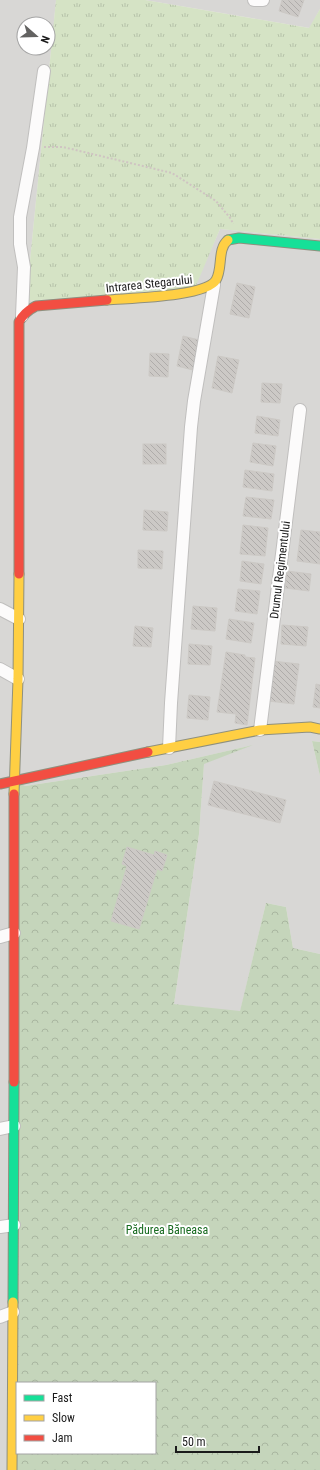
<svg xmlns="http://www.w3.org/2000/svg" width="320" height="1470" viewBox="0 0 320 1470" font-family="'Roboto Condensed',sans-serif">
  <defs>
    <pattern id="grass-tufts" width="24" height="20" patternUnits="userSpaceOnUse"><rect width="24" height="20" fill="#d5e3c5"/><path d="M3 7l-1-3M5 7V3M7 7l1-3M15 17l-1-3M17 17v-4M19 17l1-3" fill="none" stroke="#b6c2a9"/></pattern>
    <pattern id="forest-crowns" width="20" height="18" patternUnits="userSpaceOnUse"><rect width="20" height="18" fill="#c5d5bb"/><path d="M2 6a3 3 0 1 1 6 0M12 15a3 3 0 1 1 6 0" fill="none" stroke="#a9b6a0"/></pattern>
    <pattern id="building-back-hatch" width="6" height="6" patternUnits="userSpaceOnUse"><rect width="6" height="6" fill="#ccc9c6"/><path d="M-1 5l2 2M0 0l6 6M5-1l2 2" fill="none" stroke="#afacaa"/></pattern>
  </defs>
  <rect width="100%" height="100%" fill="#e9e7e3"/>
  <!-- residential -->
  <g fill="#d8d7d5" fill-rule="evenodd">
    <path d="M0 0H56L26 301 194 288 220 229 320 239V742L312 741 320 776V954L293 948 286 907 266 903 240 1012 174 1004 199 834 204 763 249 746 166 765 25 786 12 1470H0ZM24 24H48V48H24Z"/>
    <path d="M145 0H320V9L310 28Z"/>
  </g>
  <!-- grass -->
  <path fill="url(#grass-tufts)" d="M56 0H145L309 28 320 9V239L220 229 195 288 26 301Z"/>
  <!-- forest -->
  <g fill="url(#forest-crowns)" fill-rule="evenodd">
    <path d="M312 741 320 742V776Z"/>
    <path d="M253 745 204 764 199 834 174 1004 240 1011 266 903 286 907 293 948 320 954V1470H12L14 781 25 786 166 765ZM17 1383H155V1453H17Z"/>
  </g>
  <!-- building -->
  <g fill="url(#building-back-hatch)" stroke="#ccc9c5">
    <path d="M282 0H304L298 17 279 11Z"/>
    <path d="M237 283 255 287 249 318 230 314Z"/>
    <path d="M183 336 199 340 193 370 177 366Z"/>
    <path d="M150 353 169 354 168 377 149 376Z"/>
    <path d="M218 356 239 360 232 393 212 388Z"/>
    <path d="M262 383 282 384 280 403 261 402Z"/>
    <path d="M257 416 280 420 278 436 255 433Z"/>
    <path d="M253 443 276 446 273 466 250 462Z"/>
    <rect x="143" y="444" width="23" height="20"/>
    <path d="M245 470 274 474 272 491 243 487Z"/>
    <path d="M246 497 274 500 271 519 243 516Z"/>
    <path d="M144 510 168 512 167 531 143 530Z"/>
    <path d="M243 525 268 528 265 556 240 554Z"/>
    <path d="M301 530 320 532V564L297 561Z"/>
    <path d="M138 550 163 551 162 569 138 568Z"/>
    <path d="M242 561 264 564 261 584 240 581Z"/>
    <path d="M287 571 311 574 309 591 285 588Z"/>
    <path d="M238 589 260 591 257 614 235 611Z"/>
    <path d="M193 606 217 608 215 631 191 629Z"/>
    <path d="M229 619 254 623 251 643 226 639Z"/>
    <path d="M282 625 308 627 306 646 281 644Z"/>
    <path d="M135 626 153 628 151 647 133 646Z"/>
    <path d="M189 644 212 646 210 665 188 664Z"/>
    <path d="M226 652 245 655V657L255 658 247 725 235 723 236 714 217 712Z"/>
    <path d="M272 661 299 664 294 704 268 701Z"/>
    <path d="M316 684 320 685V708L313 707Z"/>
    <path d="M189 695 210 697 208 720 187 718Z"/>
    <path d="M214 781 286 800 280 823 208 805Z"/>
    <path d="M127 847 154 855 155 851 167 855 162 871 157 869 139 929 111 921 127 866 122 864Z"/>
  </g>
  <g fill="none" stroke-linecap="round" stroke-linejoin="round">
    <!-- street casing -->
    <g stroke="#c0bfbe" stroke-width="14">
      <g id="street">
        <path d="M254 0H263"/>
        <path d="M22 316 24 267 20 244V217L33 148 44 71"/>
        <path d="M0 609 19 619"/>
        <path d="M0 669 18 679"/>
        <path d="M260 730 300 410"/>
        <path d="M169 748 171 703 191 427 194 401 214 285"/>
        <path d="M0 937 14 933"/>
        <path d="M0 1129 14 1126"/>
        <path d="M0 1227 14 1225"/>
        <path d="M0 1317 13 1312"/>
      </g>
    </g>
    <!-- fast casing -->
    <g stroke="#8f907e" stroke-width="11">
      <g id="fast">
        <path d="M228 240 239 238 320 246"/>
        <path d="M13 1302 14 1082"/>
      </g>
    </g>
    <!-- slow casing -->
    <g stroke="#8f907e" stroke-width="11">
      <g id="slow">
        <path d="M107 300C128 298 206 297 216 280 223 268 217 249 228 240"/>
        <path d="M148 752 260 730 310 727 320 729"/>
        <path d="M14 794 18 679 19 574"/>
        <path d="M12 1470 13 1302"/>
      </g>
    </g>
    <!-- jam casing -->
    <g stroke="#8f907e" stroke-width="11">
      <g id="jam">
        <path d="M19 574V322C23 314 28 310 36 306L107 300"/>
        <path d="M0 784 148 752"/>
        <path d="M14 794V1082"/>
      </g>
    </g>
    <!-- path -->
    <path stroke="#cfc4c2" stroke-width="2" stroke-dasharray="2 2" stroke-linecap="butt" d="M44 147H63L172 173 216 201 231 219 233 224"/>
    <!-- street -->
    <use href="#street" stroke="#fcfbfb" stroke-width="12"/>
    <!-- fast -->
    <use href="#fast" stroke="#16e098" stroke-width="9"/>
    <!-- slow -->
    <use href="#slow" stroke="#ffcf43" stroke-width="9"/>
    <!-- jam -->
    <use href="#jam" stroke="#f24e42" stroke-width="9"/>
  </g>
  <g text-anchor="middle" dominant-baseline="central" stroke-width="4" stroke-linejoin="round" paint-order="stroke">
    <!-- street labels -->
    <g font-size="12" fill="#1b1b1b" stroke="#fff">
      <text transform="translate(149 284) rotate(-6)">Intrarea Stegarului</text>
      <text transform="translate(280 570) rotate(-83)">Drumul Regimentului</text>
    </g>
    <!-- park labels -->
    <g font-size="12" fill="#176a1f" stroke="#fff">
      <text x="167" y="1230">Pădurea Băneasa</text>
    </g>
  </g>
  <!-- legend -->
  <rect x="16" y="1382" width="140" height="72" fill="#ffffff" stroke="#a4a4a4"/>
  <rect x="24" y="1395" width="20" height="6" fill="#16e098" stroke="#a4a4a4"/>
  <text x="52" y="1402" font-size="12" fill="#1b1b1b">Fast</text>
  <rect x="24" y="1415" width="20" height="6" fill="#ffcf43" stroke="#a4a4a4"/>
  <text x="52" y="1422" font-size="12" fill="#1b1b1b">Slow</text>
  <rect x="24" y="1435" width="20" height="6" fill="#f24e42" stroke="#a4a4a4"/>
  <text x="52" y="1442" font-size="12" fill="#1b1b1b">Jam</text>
  <!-- north arrow -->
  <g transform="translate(36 36) rotate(110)"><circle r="19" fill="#ffffff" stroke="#a4a4a4"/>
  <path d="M0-3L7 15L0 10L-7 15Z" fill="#636261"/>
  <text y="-6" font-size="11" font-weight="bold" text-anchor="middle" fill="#1b1b1b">N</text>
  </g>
  <!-- scale -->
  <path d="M176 1446v6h83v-6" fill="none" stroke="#1b1b1b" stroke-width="2"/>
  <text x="182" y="1446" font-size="12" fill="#1b1b1b" stroke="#ffffff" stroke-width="3" paint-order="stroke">50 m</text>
</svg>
